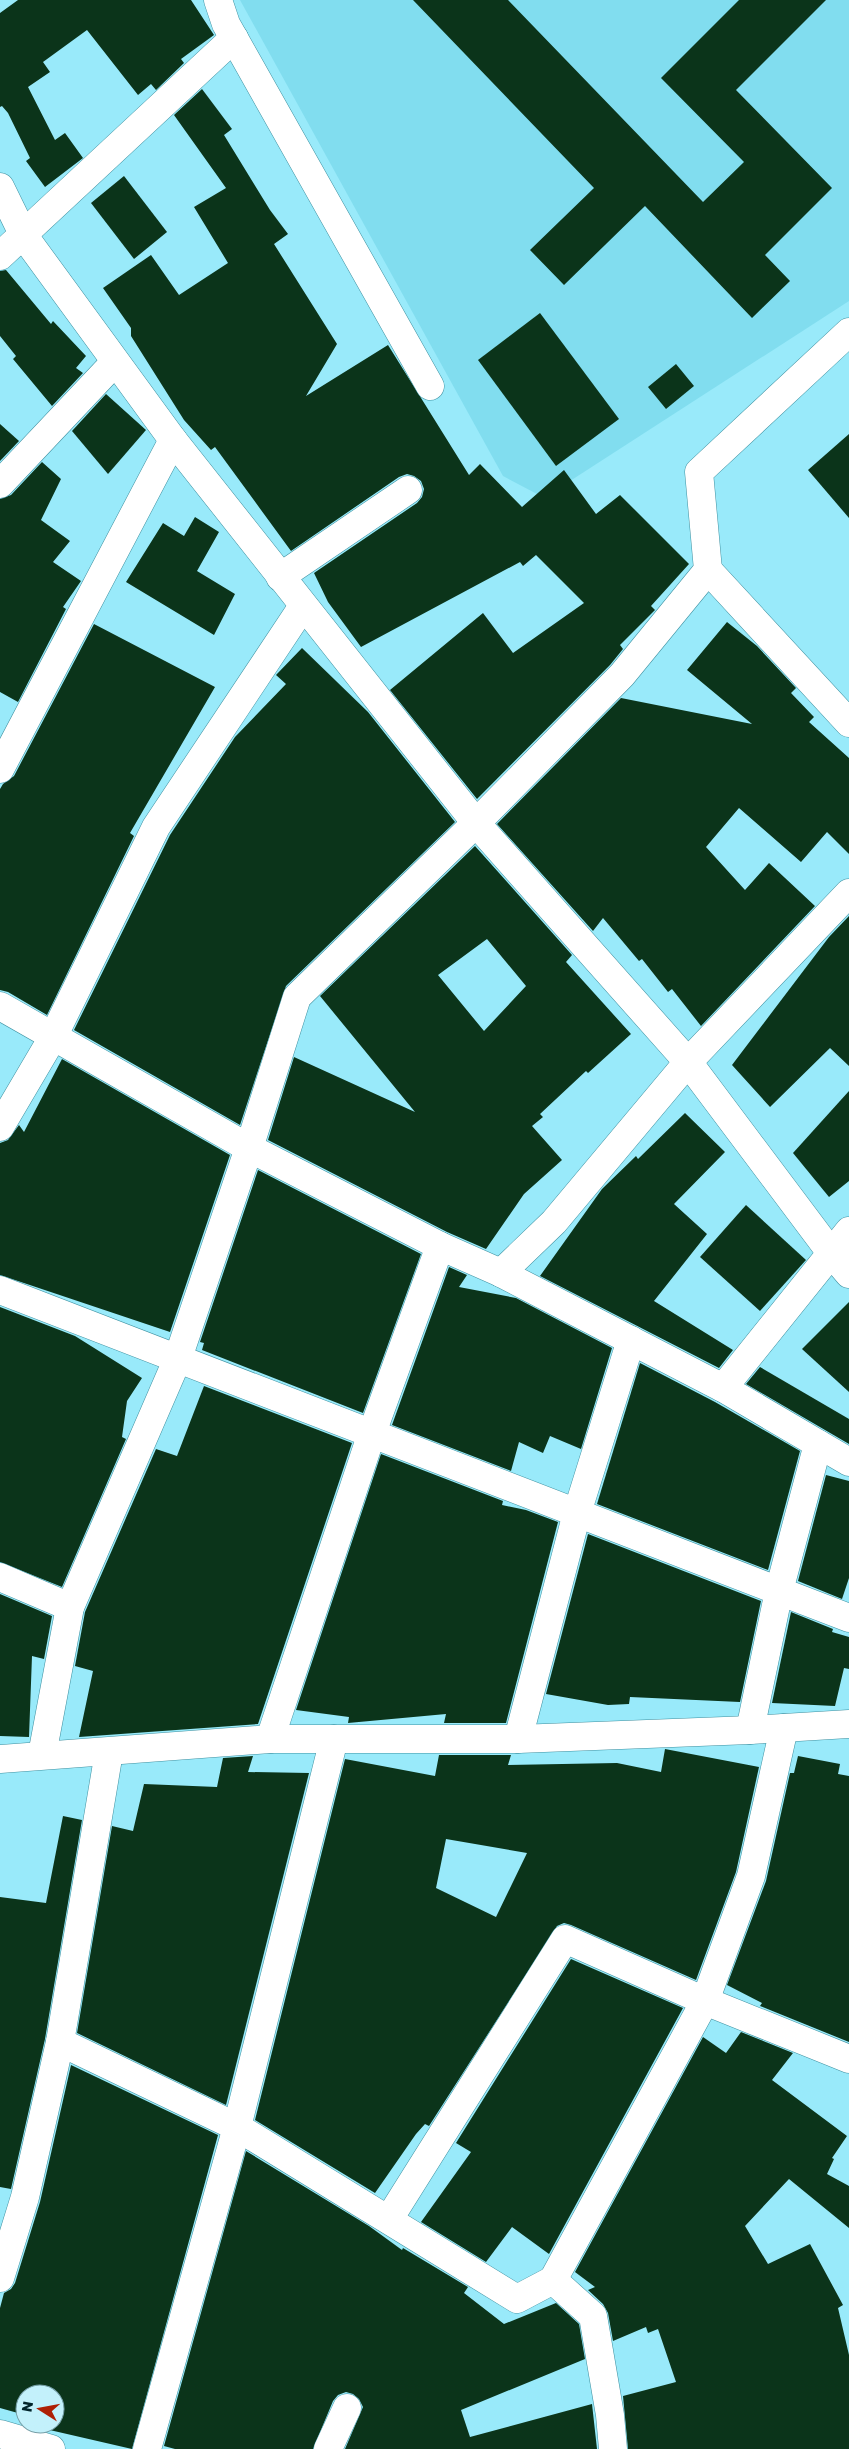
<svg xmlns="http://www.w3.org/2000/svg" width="849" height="2449" viewBox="0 0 849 2449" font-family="'Golos Text',sans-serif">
  <rect width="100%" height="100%" fill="#99eafa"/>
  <!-- built -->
  <path fill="#81ddef" d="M240 0H849V301L553 492 537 494 503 476Z"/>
  <!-- building -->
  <g fill="#0b341a" fill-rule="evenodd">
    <path d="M18 0H191L214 35 181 59 184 63 156 90 151 84 138 95 87 30 43 62 50 72 28 87 55 140 65 133 83 158 45 187 26 161 30 158 8 113 2 106 0 107V13Z"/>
    <path d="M413 0H508L703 202 744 162 661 78 739 0H826L736 90 832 188 765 255 790 281 752 318 645 206 564 285 530 250 594 188Z"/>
    <path d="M202 89 232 129 224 135 270 210 288 234 274 244 337 344 306 396 388 345 469 475 480 464 522 507 564 470 596 514 620 495 689 564 651 606 655 610 620 645 623 649 610 665 477 799 390 690 483 613 513 653 584 603 536 555 523 566 520 562 361 647 328 602 314 573 417 503 422 497 424 489 421 481 414 476 407 474 399 477 291 551 215 447 211 450 184 420 131 336V328L103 288 151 255 179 295 228 263 194 207 226 188 174 115Z"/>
    <path d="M124 176 167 232 134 259 91 203Z"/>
    <path d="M6 270 51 324 53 321 86 356 76 368 83 373 52 406 13 359 16 356 0 336V271Z"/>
    <path d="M540 313 619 419 556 466 478 360Z"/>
    <path d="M676 364 694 386 666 409 648 387Z"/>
    <path d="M106 394 146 430 108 474 72 431Z"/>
    <path d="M0 424 19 441 0 461Z"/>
    <path d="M849 434V518L808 470Z"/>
    <path d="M42 462 61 479 41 520 70 541 53 562 81 581 63 607 66 609 18 702 0 692V499L11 495Z"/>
    <path d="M195 517 219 532 197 571 235 594 214 635 126 582 163 523 184 536Z"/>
    <path d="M727 622 757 646 796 688 791 693 814 717 809 722 849 758V854L827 832 801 862 739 808 706 847 745 890 769 863 815 906 701 1026 672 989 668 992 642 959 639 961 603 918 593 931 497 824 621 698 752 724 687 670Z"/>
    <path d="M94 624 215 687 130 833 134 836 47 1015 8 992 0 990V789L3 784 14 776Z"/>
    <path d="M302 648 368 712 455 822 286 986 240 1125 74 1030 170 835 235 737 286 684 276 675Z"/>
    <path d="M475 846 572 955 566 962 631 1034 588 1073 586 1071 540 1114 543 1117 532 1126 562 1160 524 1194 486 1249 447 1232 268 1140 294 1057 415 1112 320 996ZM487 939 526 986 484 1031 438 975Z"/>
    <path d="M849 916V1066L830 1048 770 1107 732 1065 829 937Z"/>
    <path d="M62 1059 230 1155 170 1332 0 1275V1143L8 1140 19 1125 24 1132Z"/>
    <path d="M849 1091V1181L829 1197 793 1153Z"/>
    <path d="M685 1113 725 1152 674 1204 707 1234 654 1301 733 1350 719 1368 540 1276 602 1189 636 1156 638 1159Z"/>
    <path d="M258 1170 421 1254 363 1413 202 1350 204 1343 200 1342Z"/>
    <path d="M746 1205 806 1260 760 1311 700 1257Z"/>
    <path d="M449 1267 467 1275 459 1287 516 1298 612 1348 581 1449 550 1436 543 1453 519 1442 511 1471 392 1425Z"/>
    <path d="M849 1302V1392L802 1349Z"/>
    <path d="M0 1307 75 1336 142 1378 127 1401 122 1437 126 1439 62 1587 0 1562Z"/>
    <path d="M640 1363 715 1402 800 1451 768 1570 597 1504Z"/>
    <path d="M760 1367 849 1419V1444L746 1384Z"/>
    <path d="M204 1386 352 1443 258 1724 79 1737 93 1671 75 1666 85 1612 156 1449 177 1456Z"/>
    <path d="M381 1454 503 1501 502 1505 526 1510 558 1522 506 1723H444L446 1714 348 1723 349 1717 296 1710Z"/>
    <path d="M826 1475 849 1481V1578L842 1599 798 1581Z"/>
    <path d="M588 1534 761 1601 740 1702 630 1697 629 1704 608 1705 546 1694Z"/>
    <path d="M0 1594 52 1616 44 1659 32 1656 29 1737 0 1736Z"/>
    <path d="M791 1612 833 1629 832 1632 849 1637V1669L844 1668 835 1706 772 1703Z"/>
    <path d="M665 1749 759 1767 736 1872 696 1980 571 1925 564 1923 557 1926 429 2126 425 2124 416 2134 375 2193 255 2120 345 1759 435 1776 439 1755H511L508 1765 617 1763 661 1772ZM446 1839 527 1853 496 1917 436 1888Z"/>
    <path d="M253 1756 248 1772 309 1773 226 2105 77 2033 112 1826 133 1831 144 1784 217 1787 223 1758Z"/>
    <path d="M798 1756 840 1764 838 1774 849 1776V2042L760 2006 762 2003 727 1985 766 1881 790 1773H794Z"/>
    <path d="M63 1816 82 1820 45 2039 11 2189 0 2187V1897L46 1903Z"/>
    <path d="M571 1959 683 2008 549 2254 512 2227 486 2262 421 2222 471 2152 456 2143Z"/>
    <path d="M741 2032 793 2053 772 2080 847 2136 832 2158 834 2159 827 2174 849 2186V2228L789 2179 745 2226 768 2264 810 2244 843 2305 838 2308 849 2355V2449H628L623 2396 676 2382 658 2329 648 2333 646 2327 613 2341 608 2313 603 2304 588 2290 595 2287 575 2272 703 2037 726 2053Z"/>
    <path d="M71 2065 218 2135 132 2449 41 2428 42 2424H55V2394H25V2415L0 2408V2308L4 2293 11 2289 15 2283 40 2202Z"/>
    <path d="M246 2151 369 2226 402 2250 403 2248 468 2287 464 2293 504 2324 556 2303 579 2324 585 2359 461 2410 470 2437 592 2404 597 2449H345L363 2407 359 2399 353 2394 346 2392 338 2395 333 2401 313 2449H175L164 2446Z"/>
  </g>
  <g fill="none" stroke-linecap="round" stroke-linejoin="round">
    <!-- minor casing -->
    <g stroke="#3f91a1" stroke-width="29">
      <g id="minor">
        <path d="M218 0 226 24 430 386"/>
        <path d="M0 187 24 236 173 440 476 823 688 1062 832 1254 849 1274"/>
        <path d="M0 256 234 38"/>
        <path d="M0 484 115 362"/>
        <path d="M708 570 849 723"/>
        <path d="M280 577 408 490"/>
        <path d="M0 769 173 440"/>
        <path d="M0 1006 249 1148 440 1246 501 1273 723 1388 849 1462"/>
        <path d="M0 1127 53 1037 156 827 303 606"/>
        <path d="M501 1273 554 1222 688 1062 849 893"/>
        <path d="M0 1290 849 1618"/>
        <path d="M723 1388 849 1231"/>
        <path d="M0 1577 70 1607"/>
        <path d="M750 1730 779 1591 818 1444"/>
        <path d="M270 1739 372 1433 440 1246"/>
        <path d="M518 1739 577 1513 631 1340"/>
        <path d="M42 1755 70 1607 178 1358 249 1148 297 997 476 823 622 675 708 570 699 472 849 332"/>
        <path d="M0 1759 270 1739H518L750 1730 849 1724"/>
        <path d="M60 2042 237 2127 517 2299 553 2280"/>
        <path d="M389 2219 565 1939 705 2001 849 2059"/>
        <path d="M0 2278 25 2197 60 2042 109 1752"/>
        <path d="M0 2434 51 2449"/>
        <path d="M147 2449 237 2127 334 1739"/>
        <path d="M328 2449 347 2408"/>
        <path d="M613 2449 610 2415 593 2316 553 2280 705 2001 751 1876 784 1728"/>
      </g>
    </g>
    <!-- minor -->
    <use href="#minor" stroke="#fff" stroke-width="28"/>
  </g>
  <!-- north arrow -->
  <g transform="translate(40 2409) rotate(281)"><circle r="24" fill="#c3f1fb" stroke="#759fa7"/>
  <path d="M0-4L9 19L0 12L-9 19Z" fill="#ae2005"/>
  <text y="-8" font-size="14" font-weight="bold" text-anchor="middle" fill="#01242a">N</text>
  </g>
</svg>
